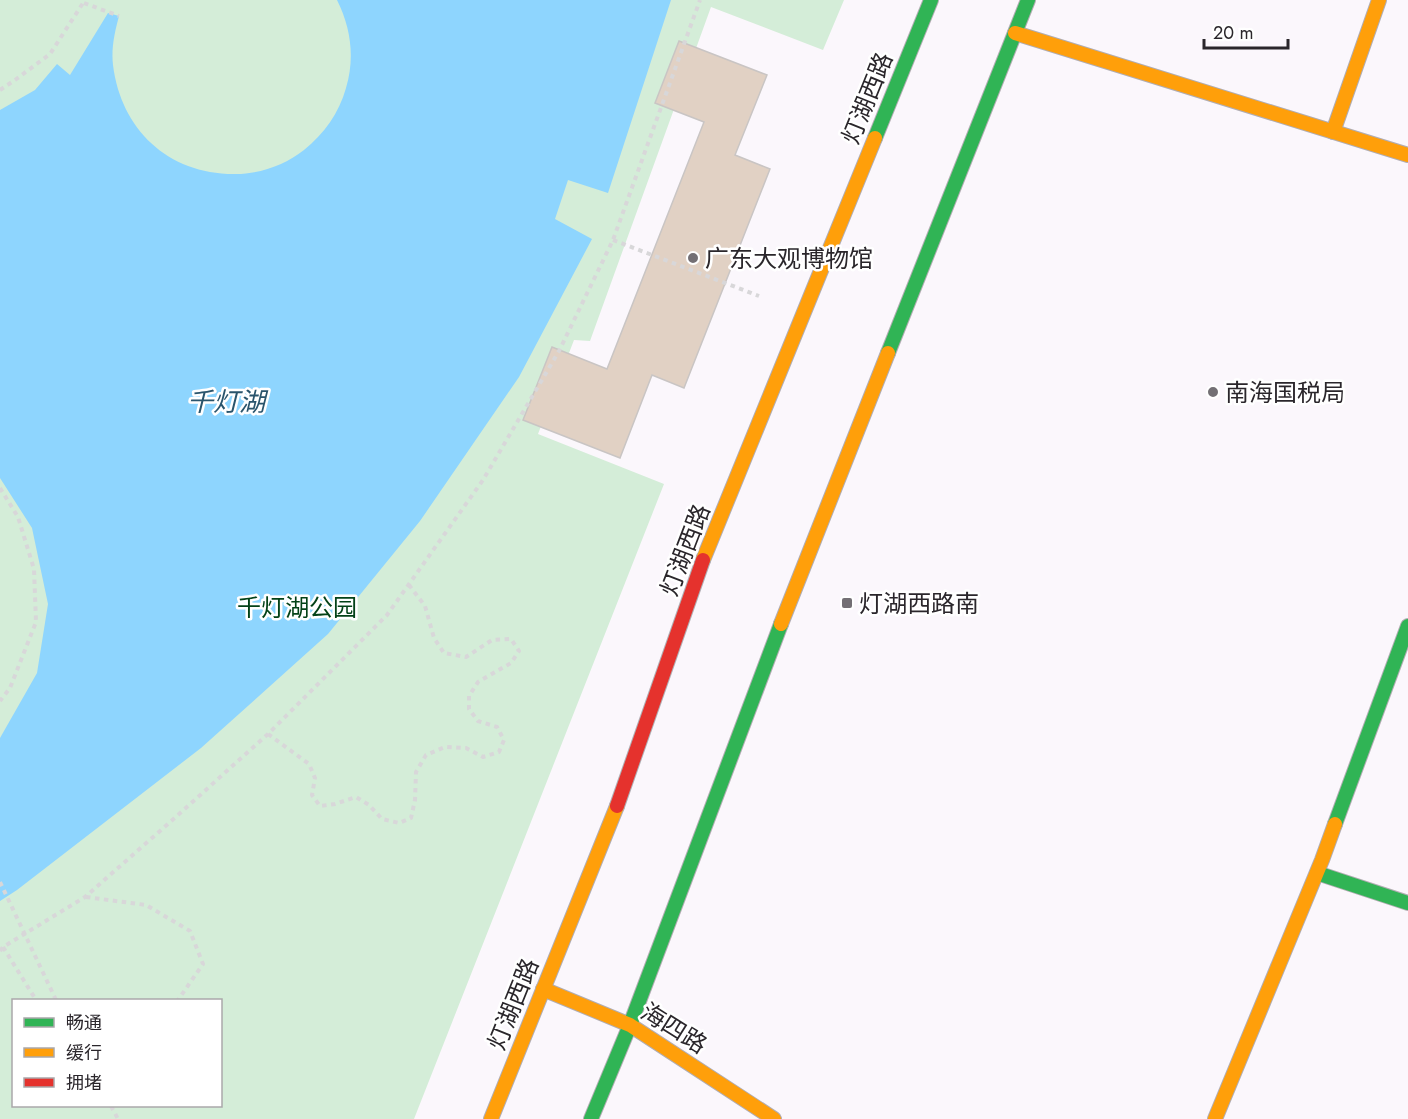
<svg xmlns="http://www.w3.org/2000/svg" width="1408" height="1119" viewBox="0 0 1408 1119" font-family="Jost,'Noto Sans SC',sans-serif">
  <rect width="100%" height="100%" fill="#fbf7fc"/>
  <!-- green -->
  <path fill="#d4edd8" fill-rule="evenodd" d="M0 0H844L823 50 711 7 590 341 574 340 538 434 664 484 414 1119H0ZM14 1000H220V1106H14Z"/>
  <!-- water -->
  <path fill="#8ed5fe" d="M337 0H671L608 193 568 180 555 219 592 239 519 377 420 521 328 634 201 748 17 890 0 901V738L37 673 48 604 32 528 0 478V110L35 90 57 64 70 75 108 13 119 16C115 31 111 48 113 65 121 130 169 175 236 174 260 174 285 165 304 150 324 134 339 113 346 88 355 58 351 28 337 0Z"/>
  <!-- building -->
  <path fill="#e1d1c4" stroke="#c9c5c4" stroke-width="1.5" d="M679 41 767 75 735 155 770 169 684 388 652 375 620 458 523 420 552 347 607 369 704 122 655 103Z"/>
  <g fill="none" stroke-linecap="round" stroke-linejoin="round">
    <!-- fast casing -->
    <g stroke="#b1adb2" stroke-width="16">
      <g id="fast">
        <path d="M875 138 931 0"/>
        <path d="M888 353 1028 0"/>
        <path d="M1335 824 1408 626"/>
        <path d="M1317 873 1408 903"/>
        <path d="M591 1119 630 1025 781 624"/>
      </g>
    </g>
    <!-- slow casing -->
    <g stroke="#b1adb2" stroke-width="16">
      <g id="slow">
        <path d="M1015 33 1408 155"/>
        <path d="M1333 132 1379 0"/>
        <path d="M703 560 875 138"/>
        <path d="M781 624 888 353"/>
        <path d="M543 989 630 1025 774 1119"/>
        <path d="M491 1119 617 806"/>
        <path d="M1215 1119 1322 860 1335 824"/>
      </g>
    </g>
    <!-- jam casing -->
    <g stroke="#b1adb2" stroke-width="16">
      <path id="jam" d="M617 806 703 560"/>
    </g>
    <!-- path -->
    <g stroke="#d8d7d9" stroke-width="4" stroke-dasharray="4.5 4.5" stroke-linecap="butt">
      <path d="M84 3 119 16"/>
      <path d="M0 90 15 80 50 54 85 0"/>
      <path d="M613 240 759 296"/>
      <path d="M0 488 18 517 34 569 36 622 10 688 0 701"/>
      <path d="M268 734 309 764 315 778 312 795 320 806 335 804 356 797 369 805 382 819 399 823 411 818 415 800 416 772 426 755 445 747 466 748 483 757 499 752 504 740 497 727 478 721 469 709V696L478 682 511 663 519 651 511 639 492 640 466 657 444 653 434 638 425 606 409 585"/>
      <path d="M86 897 146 905 190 931 203 964 178 1000"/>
      <path d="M3 947 36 1000"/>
      <path d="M0 951 3 947 85 897 169 823 268 734 387 615 483 480 559 351 613 240 700 0"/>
      <path d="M111 1106 118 1119"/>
    </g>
    <!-- fast -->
    <use href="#fast" stroke="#30b455" stroke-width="14"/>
    <!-- slow -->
    <use href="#slow" stroke="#ff9f0a" stroke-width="14"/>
    <!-- jam -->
    <use href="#jam" stroke="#e5322d" stroke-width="14"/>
    <!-- path-bridge -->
    <path stroke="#d8d7d9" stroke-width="4" stroke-dasharray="4.5 4.5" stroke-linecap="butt" d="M0 882 56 1000"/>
  </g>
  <!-- markers -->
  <g fill="#736f74" stroke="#fff" stroke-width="2">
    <circle cx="693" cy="258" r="6"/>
    <circle cx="1213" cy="392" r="6"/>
    <rect x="841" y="597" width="12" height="12" rx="3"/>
  </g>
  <g text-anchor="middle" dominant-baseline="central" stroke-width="5" stroke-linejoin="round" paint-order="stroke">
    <!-- street labels -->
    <g font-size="24" fill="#2a262b" stroke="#fff">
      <text transform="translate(867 98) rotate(-68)">灯湖西路</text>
      <text transform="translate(685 550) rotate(-69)">灯湖西路</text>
      <text transform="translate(513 1004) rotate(-68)">灯湖西路</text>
      <text transform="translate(674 1028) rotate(32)">海四路</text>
    </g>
    <!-- poi labels -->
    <g font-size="24" fill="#2a262b" stroke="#fff" text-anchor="start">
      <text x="705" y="258">广东大观博物馆</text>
      <text x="1225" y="392">南海国税局</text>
      <text x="859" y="603">灯湖西路南</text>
    </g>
    <!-- park labels -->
    <g font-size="24" fill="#034218" stroke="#fff">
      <text x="297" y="607">千灯湖公园</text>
    </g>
    <!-- water labels -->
    <g font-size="26" font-style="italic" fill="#29546c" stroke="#fff">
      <text x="226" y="402">千灯湖</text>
    </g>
  </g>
  <!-- legend -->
  <rect x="12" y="999" width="210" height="108" fill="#ffffff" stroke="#aaa8aa" stroke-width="1.5"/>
  <rect x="24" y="1018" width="30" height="9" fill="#30b455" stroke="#aaa8aa" stroke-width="1.5"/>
  <text x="66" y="1029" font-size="18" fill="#2a262b">畅通</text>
  <rect x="24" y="1048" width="30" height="9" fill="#ff9f0a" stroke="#aaa8aa" stroke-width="1.5"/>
  <text x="66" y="1059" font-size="18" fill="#2a262b">缓行</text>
  <rect x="24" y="1078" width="30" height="9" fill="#e5322d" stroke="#aaa8aa" stroke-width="1.5"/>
  <text x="66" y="1089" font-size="18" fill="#2a262b">拥堵</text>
  <!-- scale -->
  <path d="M1204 39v9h84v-9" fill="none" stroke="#2a262b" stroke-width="3"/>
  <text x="1213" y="39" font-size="18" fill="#2a262b" stroke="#ffffff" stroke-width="4.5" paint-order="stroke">20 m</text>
</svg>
